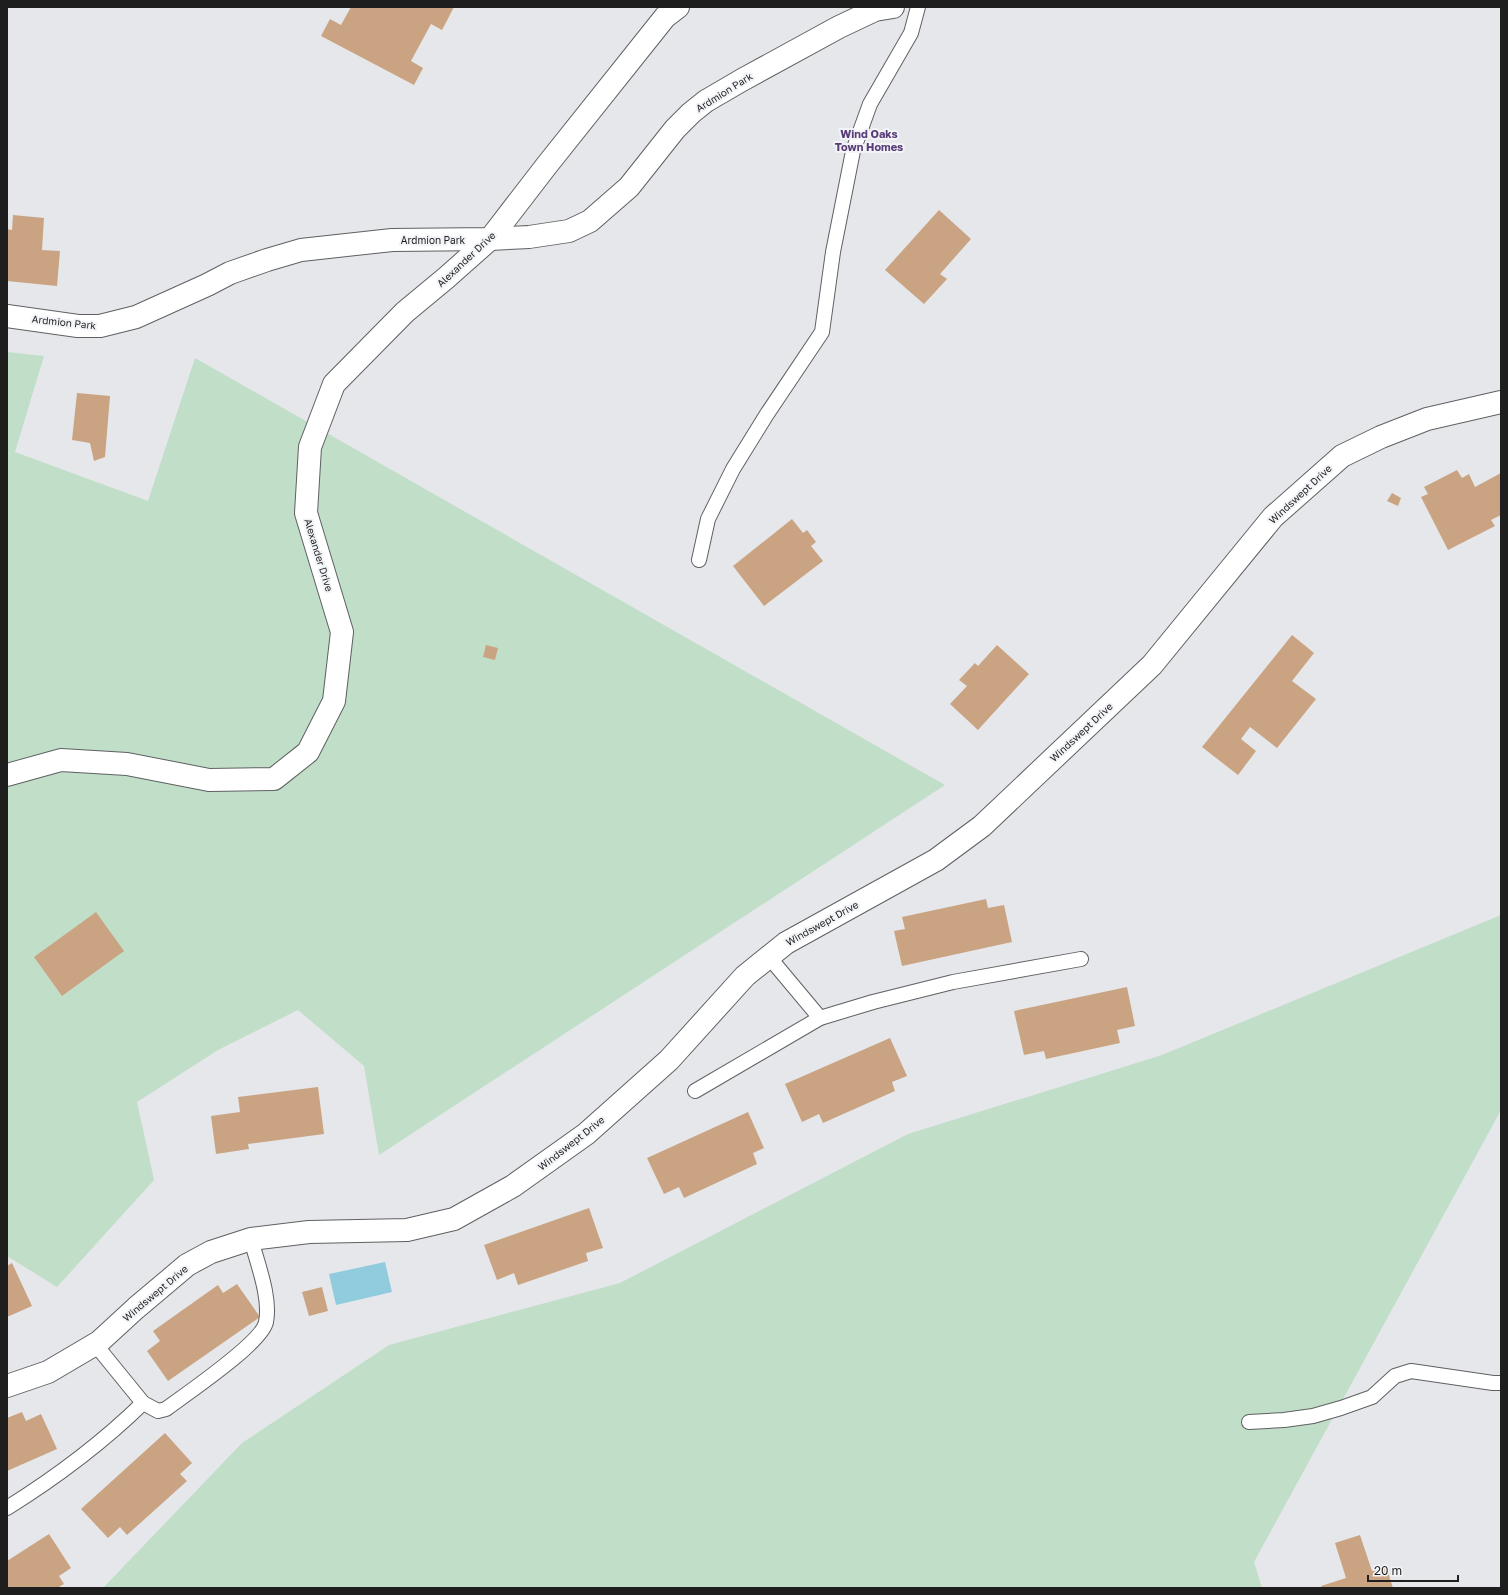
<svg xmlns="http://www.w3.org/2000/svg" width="1508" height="1595" viewBox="0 0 1508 1595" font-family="'Golos Text',sans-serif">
  <rect width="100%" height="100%" fill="#e5e7ea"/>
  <!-- green -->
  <g fill="#c1dec9">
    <path d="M7 352 44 356 15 452 148 501 195 358 945 785 379 1155 364 1066 298 1010 218 1050 137 1102 154 1180 57 1287 7 1256Z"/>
    <path d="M1501 915V1110L1254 1562 1262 1588H103L242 1443 389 1345 620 1283 908 1134 1162 1055Z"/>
  </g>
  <!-- water -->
  <path fill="#91cbde" d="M385 1262 392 1292 336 1305 329 1274Z"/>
  <!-- building -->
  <g fill="#caa482">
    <path d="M351 7H454L442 30 431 24 411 61 423 68 414 85 321 36 330 19 341 25Z"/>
    <path d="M939 210 971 239 940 274 947 279 924 304 885 270Z"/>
    <path d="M13 215 44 218 42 250 60 251 57 286 7 281V229L12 230Z"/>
    <path d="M77 393 110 396 105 457 94 461 90 443 72 440Z"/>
    <path d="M1457 470 1462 478 1469 474 1475 487 1501 473V515L1491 520 1495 526 1448 550 1421 497 1428 494 1424 487Z"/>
    <path d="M1392 493 1401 498 1398 506 1387 501Z"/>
    <path d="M792 519 803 533 807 530 816 542 811 546 823 561 764 606 733 566Z"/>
    <path d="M1292 635 1314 653 1292 681 1316 699 1277 748 1250 727 1241 739 1256 751 1238 775 1202 747Z"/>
    <path d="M486 645 498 648 495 660 483 657Z"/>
    <path d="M997 645 1029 674 978 730 950 704 967 686 959 680 975 663 978 666Z"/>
    <path d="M986 899 988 908 1004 905 1012 942 902 966 894 931 905 929 902 917Z"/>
    <path d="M96 912 124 951 62 996 34 957Z"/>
    <path d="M1127 987 1135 1026 1117 1030 1120 1043 1046 1059 1044 1051 1024 1055 1014 1011Z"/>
    <path d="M890 1038 907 1076 892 1082 895 1091 823 1123 819 1114 802 1122 785 1084Z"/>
    <path d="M318 1087 324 1134 248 1144 249 1149 216 1154 211 1116 240 1112 238 1097Z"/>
    <path d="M748 1112 764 1148 753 1153 757 1164 684 1198 679 1187 664 1194 647 1158Z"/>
    <path d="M589 1208 603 1248 586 1253 588 1261 518 1285 514 1273 497 1280 484 1245Z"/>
    <path d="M12 1263 32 1306 7 1317V1266Z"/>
    <path d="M237 1284 260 1317 168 1381 147 1351 160 1341 153 1331 218 1285 223 1293Z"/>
    <path d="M322 1287 328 1311 309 1316 302 1292Z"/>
    <path d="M22 1412 26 1421 41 1414 57 1449 7 1471V1418Z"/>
    <path d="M165 1433 192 1463 180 1474 187 1481 127 1535 120 1527 108 1538 81 1509Z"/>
    <path d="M49 1534 71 1568 59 1576 64 1584 57 1588H7V1561Z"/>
    <path d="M1360 1535 1372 1571 1386 1566 1393 1588H1322L1321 1586 1346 1578 1335 1543Z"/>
  </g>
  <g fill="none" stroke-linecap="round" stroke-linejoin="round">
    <!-- service casing -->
    <g stroke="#5e6062" stroke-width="16">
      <g id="service">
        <path d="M699 560 708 519 733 469 767 414 822 332 833 252 853 151 870 104 911 33 918 7"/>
        <path d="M769 957 820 1018"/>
        <path d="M695 1091 820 1018 873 1002 953 982 1081 959"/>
        <path d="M95 1344 143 1403 158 1411 166 1409C186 1394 262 1343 266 1322 271 1297 257 1263 251 1239"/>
        <path d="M1249 1422 1284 1420 1313 1416 1341 1408 1372 1397 1395 1376 1411 1371 1493 1383H1501"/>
        <path d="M7 1508C55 1478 102 1443 143 1403"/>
      </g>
    </g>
    <!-- minor casing -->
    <g stroke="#5e6062" stroke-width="24">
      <g id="minor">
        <path d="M7 316 78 326H100L136 317 207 285 230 273 267 260 301 250 392 240 490 239 529 237 569 231 590 221 629 187 675 129 691 113 706 101 742 80 839 27 875 10 893 7"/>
        <path d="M7 775 61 760 127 764 209 780 274 779 308 752 334 701 342 632 306 513 310 447 334 384 405 312 446 278 490 239 547 165 665 17 678 7"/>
        <path d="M7 1386 48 1372 99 1342 136 1308 187 1265 211 1252 251 1239 309 1232 407 1230 454 1219 513 1186 586 1134 669 1060 745 976 786 943 936 860 982 826 1152 665 1273 517 1342 456 1381 437 1427 419 1501 402"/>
      </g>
    </g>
    <!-- service -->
    <use href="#service" stroke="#fff" stroke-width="14"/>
    <!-- minor -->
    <use href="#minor" stroke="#fff" stroke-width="22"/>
  </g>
  <g text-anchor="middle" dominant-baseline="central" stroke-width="4" stroke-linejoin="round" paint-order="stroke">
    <!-- street labels -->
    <g font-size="10" fill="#1e1e1f" stroke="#f2f4f7">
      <text transform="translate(724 92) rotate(-32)">Ardmion Park</text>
      <text x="433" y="240">Ardmion Park</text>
      <text transform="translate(466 259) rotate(-43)">Alexander Drive</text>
      <text transform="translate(64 322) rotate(6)">Ardmion Park</text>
      <text transform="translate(1300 494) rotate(-43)">Windswept Drive</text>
      <text transform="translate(319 555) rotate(73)">Alexander Drive</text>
      <text transform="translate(1081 732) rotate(-43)">Windswept Drive</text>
      <text transform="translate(822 923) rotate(-29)">Windswept Drive</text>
      <text transform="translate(571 1143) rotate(-38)">Windswept Drive</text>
      <text transform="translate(155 1293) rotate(-40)">Windswept Drive</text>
    </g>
    <!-- neighbourhood labels -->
    <g font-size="11" font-weight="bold" fill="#593c78" stroke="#f2f4f7">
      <text x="869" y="133">Wind Oaks<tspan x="869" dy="13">Town Homes</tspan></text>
    </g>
  </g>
  <!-- border -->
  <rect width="1508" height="1595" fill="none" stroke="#1e1e1f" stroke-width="16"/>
  <!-- scale -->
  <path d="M1368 1575v6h90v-6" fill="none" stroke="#1e1e1f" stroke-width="2"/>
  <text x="1374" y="1575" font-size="12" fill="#1e1e1f" stroke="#f2f4f7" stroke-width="3" paint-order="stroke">20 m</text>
</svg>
